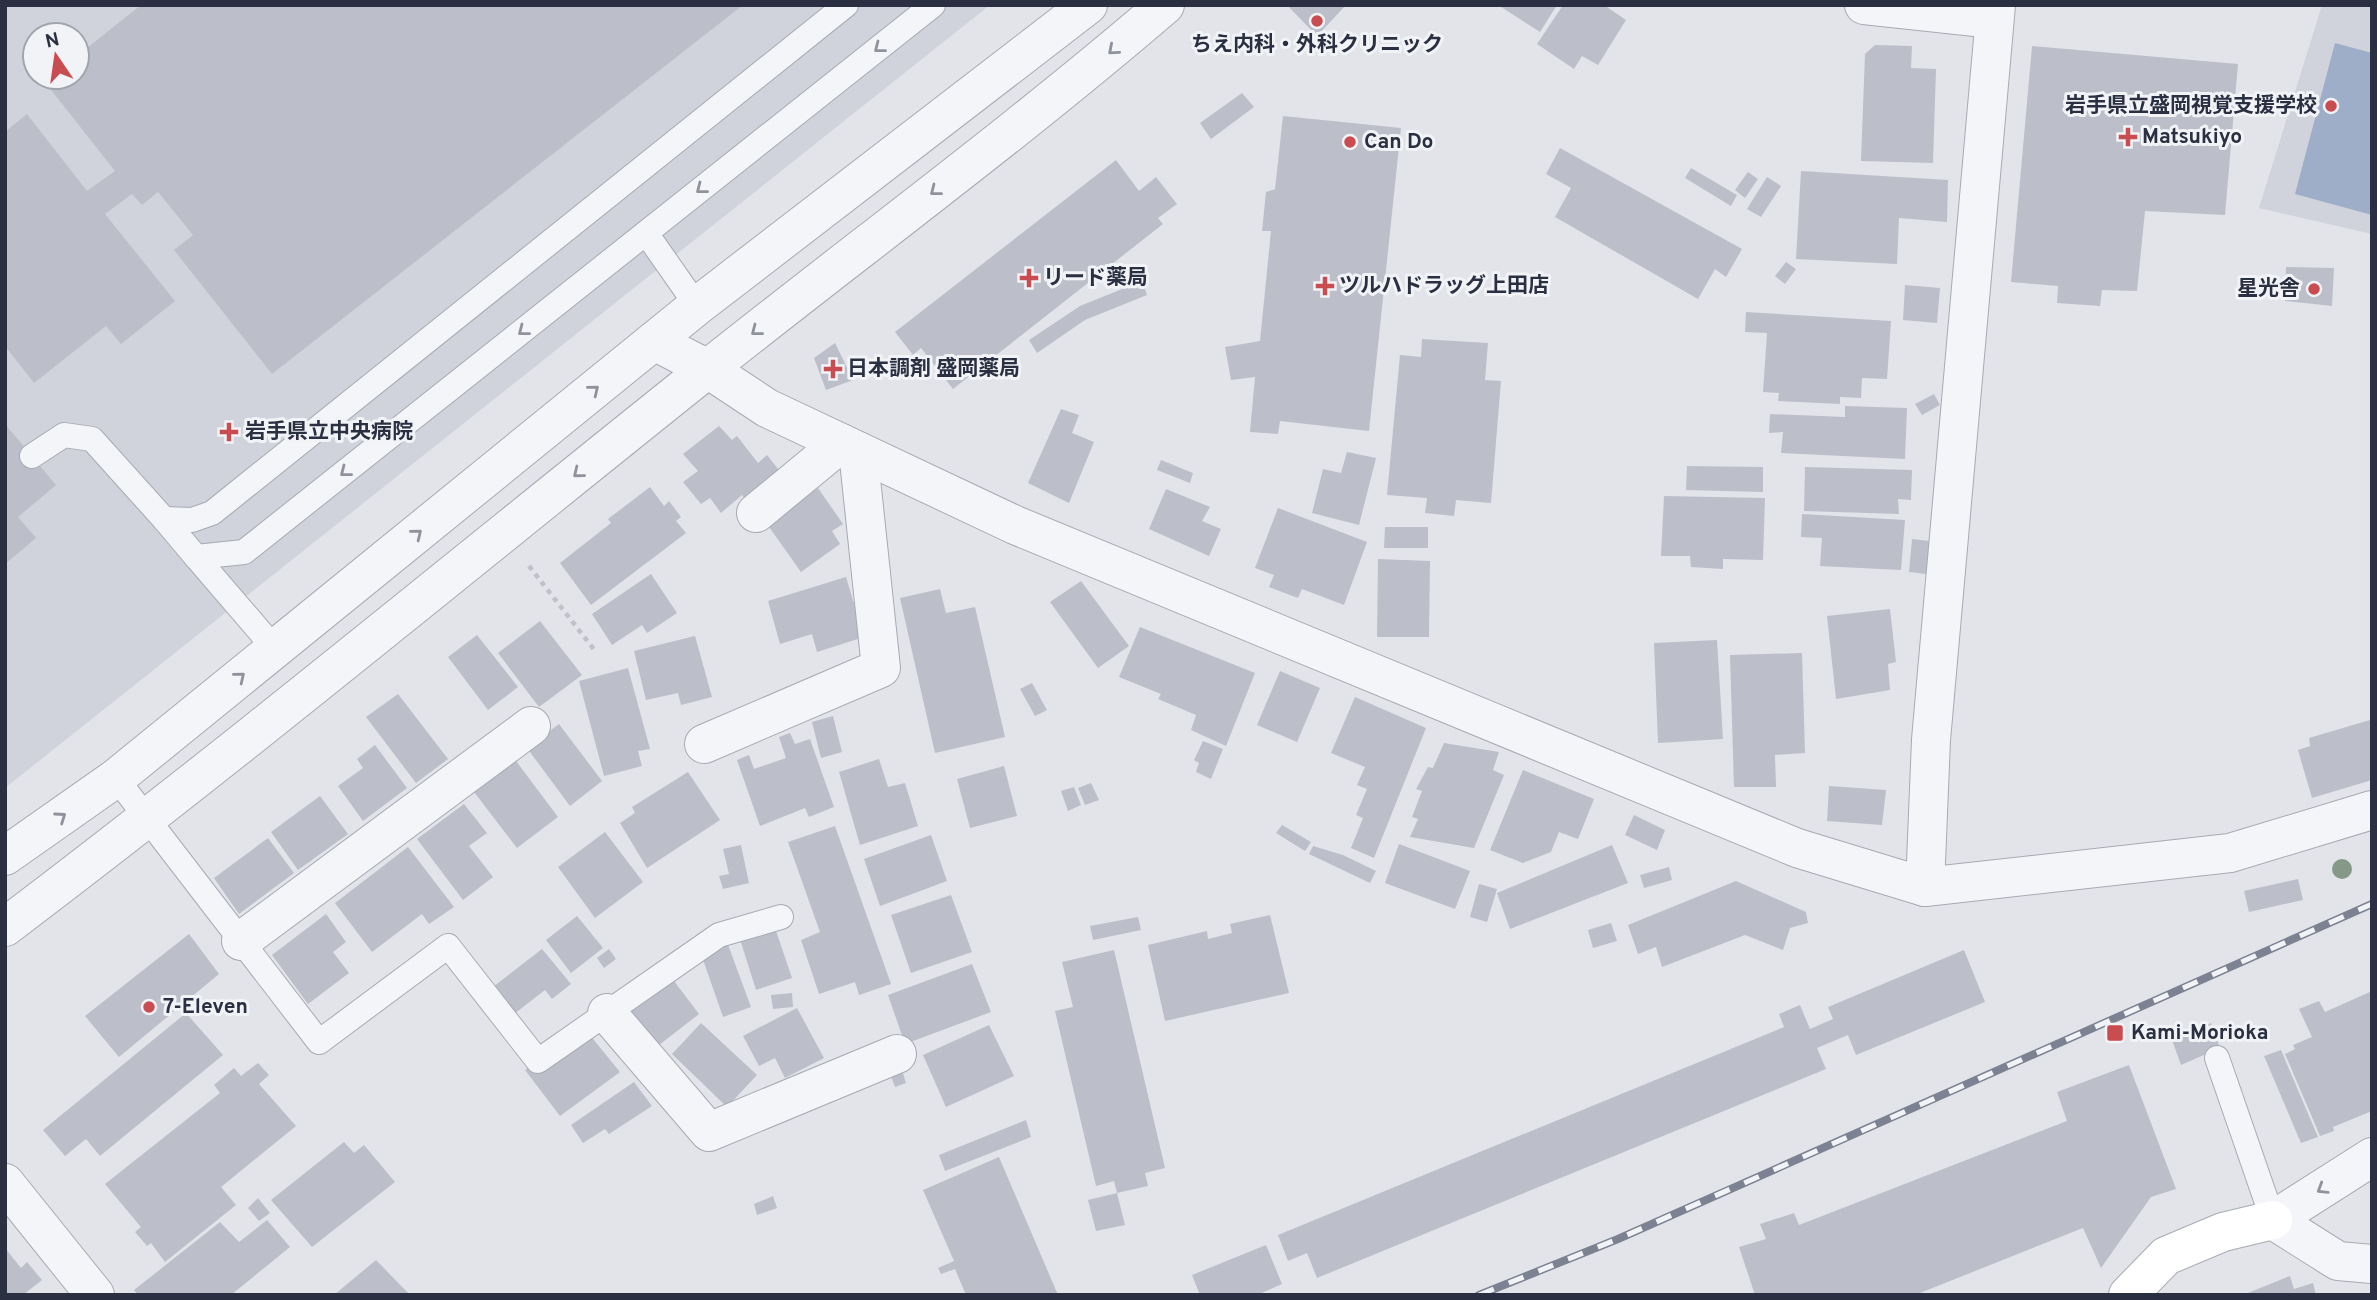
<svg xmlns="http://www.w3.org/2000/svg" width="2377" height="1300" viewBox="0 0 2377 1300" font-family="Overpass,'Noto Sans JP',sans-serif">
  <rect width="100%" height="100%" fill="#e2e4e9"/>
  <!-- built -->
  <g fill="#d0d3db" fill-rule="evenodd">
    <path d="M5 5H990L5 788ZM35 35H77V77H35Z"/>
    <path d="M2322 5H2372V234L2259 208Z"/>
  </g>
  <!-- water -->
  <path fill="#9eaec8" d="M2335 43 2372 53V215L2295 194Z"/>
  <!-- building -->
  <g fill="#bcbfc9">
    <path d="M141 5H743L272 374 174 250 193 235 158 192 142 205 132 194 105 214 175 301 121 344 106 326 34 383 5 346V132L27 114 87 191 115 171 44 81 50 77H77V56Z"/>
    <path d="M1287 5H1346L1317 36Z"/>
    <path d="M1498 5H1557L1540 32Z"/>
    <path d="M1563 5H1604L1626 20 1598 65 1582 56 1574 69 1537 44Z"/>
    <path d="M1875 45 1912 46 1911 68 1936 69 1933 163 1861 161 1865 54Z"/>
    <path d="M2032 46 2238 64 2225 215 2145 211 2137 291 2102 290 2100 306 2057 303 2058 286 2011 282Z"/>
    <path d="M1242 93 1254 107 1211 139 1200 123Z"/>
    <path d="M1283 116 1401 128 1369 431 1280 421 1278 434 1250 432 1255 377 1231 380 1225 347 1260 341 1271 231H1262L1266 192 1275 189Z"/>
    <path d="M1560 148 1742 249 1726 277 1715 269 1698 299 1555 217 1571 188 1546 174Z"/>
    <path d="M1116 160 1139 191 1156 177 1177 204 1158 218 1163 224 953 389 921 348 913 355 895 332Z"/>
    <path d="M1691 168 1737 195 1731 206 1685 178Z"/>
    <path d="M1801 171 1948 180 1947 222 1899 218 1897 264 1796 259Z"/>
    <path d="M1748 172 1758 179 1745 198 1735 190Z"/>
    <path d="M1767 177 1781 186 1761 217 1747 209Z"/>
    <path d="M1786 262 1796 269 1785 284 1775 276Z"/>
    <path d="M2286 267 2334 268 2332 306 2285 301Z"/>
    <path d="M1142 281 1147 295 1085 320 1037 353 1029 340 1080 306Z"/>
    <path d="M1905 285 1940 288 1937 323 1903 320Z"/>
    <path d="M1746 312 1891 321 1887 379 1862 378 1861 398 1840 397V404L1778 401 1779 393 1763 392 1767 333 1745 332Z"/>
    <path d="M1422 339 1488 343 1485 380 1501 381 1491 503 1456 500 1454 516 1425 513 1427 498 1387 495 1400 355 1421 357Z"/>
    <path d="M835 343 853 380 826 390 814 358Z"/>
    <path d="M1934 394 1940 405 1922 415 1915 404Z"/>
    <path d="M1845 406 1907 408 1905 459 1781 453 1783 432 1769 433 1770 414 1845 417Z"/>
    <path d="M1061 409 1079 415 1072 433 1094 442 1069 503 1028 483Z"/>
    <path d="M5 424 56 485 18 517 36 538 5 564Z"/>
    <path d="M719 426 732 440 737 436 758 463 767 455 782 474 747 502 742 495 721 513 710 498 701 504 683 482 698 471 683 454Z"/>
    <path d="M1347 452 1376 458 1359 525 1312 513 1323 469 1341 473Z"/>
    <path d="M1161 460 1193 473 1190 483 1157 470Z"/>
    <path d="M1687 466 1763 467V492L1686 490Z"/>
    <path d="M1805 467 1912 470 1911 500 1898 499 1899 514 1804 511Z"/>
    <path d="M650 487 664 506 669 501 681 517 676 521 686 533 591 605 560 563 611 523 608 519Z"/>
    <path d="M818 488 843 524 832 531 840 544 801 572 767 524Z"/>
    <path d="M1166 489 1210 507 1202 521 1221 529 1209 556 1149 529Z"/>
    <path d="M1664 496 1765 498 1763 560 1723 559V569L1691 567 1690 556H1661Z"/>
    <path d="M1278 508 1367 542 1344 605 1302 589 1298 598 1269 587 1274 575 1255 568Z"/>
    <path d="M1802 514 1905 520 1901 570 1820 566 1822 538 1801 537Z"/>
    <path d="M1385 527H1428V548H1384Z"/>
    <path d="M1912 539 1930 541 1926 574 1909 572Z"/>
    <path d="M1378 559 1430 561 1429 637H1377Z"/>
    <path d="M651 574 677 613 647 633 642 625 612 645 592 614Z"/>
    <path d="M846 577 864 637 817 652 812 634 780 644 768 601Z"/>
    <path d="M1081 581 1129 646 1098 668 1050 602Z"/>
    <path d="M940 589 946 613 975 607 1005 737 935 753 900 598Z"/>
    <path d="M1890 609 1896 662 1888 664 1890 690 1836 699 1827 616Z"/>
    <path d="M540 621 582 675 539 707 498 653Z"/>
    <path d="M1140 627 1255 673 1226 746 1191 730 1196 715 1158 699 1161 694 1119 677Z"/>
    <path d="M477 635 518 687 488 710 448 657Z"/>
    <path d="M695 636 712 697 681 705 678 693 646 700 634 651Z"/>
    <path d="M1717 640 1723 739 1658 743 1654 643Z"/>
    <path d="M1802 653 1805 753 1775 755 1776 787H1734L1730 655Z"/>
    <path d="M628 668 650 749 638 751 642 766 604 776 579 681Z"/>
    <path d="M1280 671 1320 688 1297 742 1257 725Z"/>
    <path d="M1032 683 1047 710 1035 716 1020 689Z"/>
    <path d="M398 694 448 759 416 783 366 717Z"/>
    <path d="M1355 697 1426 728 1374 858 1351 848 1363 818 1356 815 1367 789 1357 785 1365 767 1331 753Z"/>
    <path d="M833 716 842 752 821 758 812 722Z"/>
    <path d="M2370 720 2372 780 2312 798 2298 750 2310 746 2309 738Z"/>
    <path d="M559 724 602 781 570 806 527 748Z"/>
    <path d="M790 733 795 744 810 739 834 807 809 817 805 808 760 826 737 760 749 755 754 769 786 758 779 737Z"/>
    <path d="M1203 741 1223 749 1211 779 1196 772 1199 763 1194 760Z"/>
    <path d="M1444 743 1499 752 1493 770 1504 775 1474 848 1410 837 1418 819 1412 817 1422 791 1416 789 1428 767 1433 768Z"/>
    <path d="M375 745 407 788 363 821 338 786 363 768 357 759Z"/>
    <path d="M879 759 888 787 905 783 918 826 860 845 839 772Z"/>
    <path d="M516 761 558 817 517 848 474 792Z"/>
    <path d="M1004 766 1017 816 970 828 957 779Z"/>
    <path d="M1523 770 1594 799 1578 839 1559 832 1551 852 1523 863 1490 850Z"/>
    <path d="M688 772 720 820 647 868 620 823 635 813 632 807Z"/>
    <path d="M1091 783 1099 800 1085 805 1078 788Z"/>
    <path d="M1829 786 1886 790 1882 825 1827 821Z"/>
    <path d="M1074 787 1081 805 1068 811 1061 791Z"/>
    <path d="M320 796 348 834 298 870 271 832Z"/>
    <path d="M464 804 487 833 469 846 493 877 463 900 417 839Z"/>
    <path d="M1634 815 1665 830 1657 850 1625 835Z"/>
    <path d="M1282 825 1311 842 1305 851 1276 833Z"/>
    <path d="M835 826 891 984 859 995 855 982 819 994 801 940 820 932 788 842Z"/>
    <path d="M605 832 643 882 595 918 558 867Z"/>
    <path d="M931 835 947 881 880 906 864 859Z"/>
    <path d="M268 838 294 873 239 914 214 878Z"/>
    <path d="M1399 844 1470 871 1455 909 1385 883Z"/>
    <path d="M741 845 749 883 723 889 719 876 729 874 723 849Z"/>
    <path d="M1612 845 1628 883 1510 929 1497 893Z"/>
    <path d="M1313 846 1343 855 1376 871 1370 883 1309 854Z"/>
    <path d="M408 847 454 907 429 924 422 914 372 952 335 903Z"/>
    <path d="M1669 867 1672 880 1644 888 1640 875Z"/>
    <path d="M2298 879 2303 900 2249 912 2244 891Z"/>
    <path d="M1736 881 1806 912 1808 923 1790 928 1783 950 1745 935 1662 967 1656 947 1638 954 1628 925Z"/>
    <path d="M1479 884 1497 889 1487 922 1470 917Z"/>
    <path d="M951 895 972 952 911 973 891 915Z"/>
    <path d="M326 914 346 942 333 952 349 973 308 1004 272 955Z"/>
    <path d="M1270 915 1289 993 1165 1021 1148 945 1207 931 1208 939 1232 933 1230 924Z"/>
    <path d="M577 916 603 948 571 973 546 940Z"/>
    <path d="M1138 917 1141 930 1093 940 1090 926Z"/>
    <path d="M773 922 792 978 756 990 738 933Z"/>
    <path d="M1611 923 1617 941 1593 948 1588 930Z"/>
    <path d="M189 934 219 974 119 1057 85 1016Z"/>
    <path d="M727 942 751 1007 723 1017 700 951Z"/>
    <path d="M542 949 571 984 552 999 545 990 514 1014 493 987Z"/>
    <path d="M609 949 616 959 604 968 597 958Z"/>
    <path d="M1114 950 1165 1168 1145 1173 1148 1186 1117 1193 1114 1181 1096 1186 1055 1011 1073 1007 1062 962Z"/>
    <path d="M1964 950 1985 1002 1856 1055 1848 1035 1817 1048 1826 1069 1317 1278 1307 1253 1288 1261 1278 1235 1784 1027 1779 1014 1800 1005 1810 1029 1833 1019 1828 1007Z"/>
    <path d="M972 964 991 1012 905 1044 888 995Z"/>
    <path d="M671 977 699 1014 654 1049 623 1006Z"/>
    <path d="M2372 991V1111L2333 1127 2334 1131 2320 1136 2285 1054 2295 1049 2293 1045 2312 1037 2299 1009 2319 1001 2325 1012Z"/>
    <path d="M792 993 793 1007 773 1009 771 995Z"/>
    <path d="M797 1008 824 1058 785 1078 775 1058 759 1066 743 1036Z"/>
    <path d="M186 1013 223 1055 100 1156 86 1139 65 1156 43 1130Z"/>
    <path d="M701 1023 757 1075 727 1107 672 1054Z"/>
    <path d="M2211 1023 2220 1048 2181 1065 2172 1040Z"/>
    <path d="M989 1025 1014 1076 946 1107 923 1055Z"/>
    <path d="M584 1028 620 1072 560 1116 525 1070Z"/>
    <path d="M2281 1050 2318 1137 2301 1143 2264 1056Z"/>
    <path d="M258 1063 269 1075 259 1084 296 1126 221 1187 236 1205 165 1262 151 1243 147 1246 135 1232 141 1227 105 1184 220 1093 214 1085 234 1068 241 1076Z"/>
    <path d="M2129 1065 2176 1189 2151 1197 2101 1268 2083 1228 1915 1295H1755L1739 1247 1766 1239 1760 1224 1794 1213 1799 1225 2067 1121 2057 1092Z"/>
    <path d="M901 1067 906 1083 895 1087 889 1071Z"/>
    <path d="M634 1082 652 1106 609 1134 605 1129 583 1143 571 1125Z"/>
    <path d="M1026 1120 1031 1137 945 1171 939 1155Z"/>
    <path d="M344 1142 354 1153 364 1145 395 1182 312 1247 271 1200Z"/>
    <path d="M999 1157 1058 1295H966L955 1269 941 1274 938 1268 954 1261 923 1190Z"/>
    <path d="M1117 1193 1125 1225 1096 1231 1088 1200Z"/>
    <path d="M773 1196 777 1208 757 1215 754 1204Z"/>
    <path d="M258 1198 270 1213 259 1221 248 1208Z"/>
    <path d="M267 1220 290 1247 231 1295H138L134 1290 220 1222 239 1242Z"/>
    <path d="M1266 1245 1282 1284 1257 1295H1200L1192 1275Z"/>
    <path d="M5 1248 21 1268 27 1262 42 1280 23 1295H5Z"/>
    <path d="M376 1260 410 1295H334Z"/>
    <path d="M2290 1276 2294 1289 2313 1283 2316 1295H2243Z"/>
  </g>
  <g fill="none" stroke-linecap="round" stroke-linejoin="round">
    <!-- service casing -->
    <g stroke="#a7aab3" stroke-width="26">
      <g id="service">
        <path d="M846 5 212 513 192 520 164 519 196 557 244 552 933 5"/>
        <path d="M646 233 697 306"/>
        <path d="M32 456 64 435 92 439 164 519"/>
        <path d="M196 557 275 649"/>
        <path d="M116 778 319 1042 448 946 538 1061 719 935 781 917"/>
        <path d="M2217 1058 2273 1220"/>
      </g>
    </g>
    <!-- minor casing -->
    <g stroke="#a7aab3" stroke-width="40">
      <g id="minor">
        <path d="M1864 5 1994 19"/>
        <path d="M654 341 708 369 767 408 1015 525 1797 848 1925 887 2230 853 2372 810"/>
        <path d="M756 513 841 443"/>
        <path d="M704 744 881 668 858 451"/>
        <path d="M1925 887 1931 740 1996 5"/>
        <path d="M241 941 531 726"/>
        <path d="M607 1013 709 1132 897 1054"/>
        <path d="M2372 1157 2273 1220 2338 1261 2372 1264"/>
        <path d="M5 1183 95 1295"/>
      </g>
    </g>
    <!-- tertiary casing -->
    <g stroke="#a7aab3" stroke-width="40">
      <g id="tertiary">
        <path d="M5 856 116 778 697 306 1088 5"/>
        <path d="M5 927C243 747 472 557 705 371 858 249 1016 133 1165 5"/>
      </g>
    </g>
    <!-- secondary casing -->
    <g stroke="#a7aab3" stroke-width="40">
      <path id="secondary" d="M2128 1295 2166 1256 2223 1232 2273 1220"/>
    </g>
    <!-- path -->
    <path stroke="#bfc2c8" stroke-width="4.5" stroke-dasharray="5 5" stroke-linecap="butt" d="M529 566 596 652"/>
    <!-- service -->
    <use href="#service" stroke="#f4f5f8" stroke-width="24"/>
    <!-- minor -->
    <use href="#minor" stroke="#f4f5f8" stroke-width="38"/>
    <!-- tertiary -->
    <use href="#tertiary" stroke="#f4f5f8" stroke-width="38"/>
    <!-- secondary -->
    <use href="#secondary" stroke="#fff" stroke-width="38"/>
    <!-- rail casing -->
    <g stroke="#7c8292" stroke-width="8">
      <path id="rail" d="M1479 1295 1618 1239 2372 904"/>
    </g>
    <!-- rail -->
    <use href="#rail" stroke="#f1f3f7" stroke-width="5" stroke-dasharray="16" stroke-linecap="butt"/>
  </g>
  <!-- trees -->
  <circle fill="#869988" cx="2342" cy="869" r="10"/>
  <!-- one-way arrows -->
  <defs><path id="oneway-chevron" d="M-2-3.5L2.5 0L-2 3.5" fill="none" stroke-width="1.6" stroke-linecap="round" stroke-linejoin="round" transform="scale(1.75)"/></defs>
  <g stroke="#8f929c">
    <use href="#oneway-chevron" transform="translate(879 48) rotate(142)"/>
    <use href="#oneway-chevron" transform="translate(1113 50) rotate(139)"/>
    <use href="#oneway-chevron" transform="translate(701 189) rotate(142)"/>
    <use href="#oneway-chevron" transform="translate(935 191) rotate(142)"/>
    <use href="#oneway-chevron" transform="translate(523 331) rotate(142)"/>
    <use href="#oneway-chevron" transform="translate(756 331) rotate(142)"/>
    <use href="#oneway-chevron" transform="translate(594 390) rotate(-39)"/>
    <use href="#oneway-chevron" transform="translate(345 472) rotate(142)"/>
    <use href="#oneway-chevron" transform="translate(578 473) rotate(141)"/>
    <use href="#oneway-chevron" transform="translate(417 534) rotate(-39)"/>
    <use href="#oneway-chevron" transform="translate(240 677) rotate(-39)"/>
    <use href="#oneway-chevron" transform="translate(61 817) rotate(-35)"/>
    <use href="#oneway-chevron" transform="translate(2322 1189) rotate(148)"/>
  </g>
  <!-- markers -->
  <g fill="#c94c51" stroke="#f1f3f7" stroke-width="2.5">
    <circle cx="1317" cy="21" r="7"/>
    <circle cx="2331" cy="106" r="7"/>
    <path d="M2124.5 126.5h7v7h7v7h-7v7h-7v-7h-7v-7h7z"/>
    <circle cx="1350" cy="142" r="7"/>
    <path d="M1025.5 267.5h7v7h7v7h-7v7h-7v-7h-7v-7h7z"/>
    <path d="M1321.5 275.5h7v7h7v7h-7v7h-7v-7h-7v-7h7z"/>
    <circle cx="2314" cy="289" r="7"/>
    <path d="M829.5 358.5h7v7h7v7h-7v7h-7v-7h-7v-7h7z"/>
    <path d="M225.5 421.5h7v7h7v7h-7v7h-7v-7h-7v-7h7z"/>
    <circle cx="149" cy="1007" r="7"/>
    <rect x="2106" y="1024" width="18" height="18" rx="3.5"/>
  </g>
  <g text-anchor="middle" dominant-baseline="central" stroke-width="6" stroke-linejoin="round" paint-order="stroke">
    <!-- poi labels -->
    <g font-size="21" font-weight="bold" fill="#2a3041" stroke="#f1f3f7" text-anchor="start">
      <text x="1317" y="45" text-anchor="middle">ちえ内科・外科クリニック</text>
      <text x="2317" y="106" text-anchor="end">岩手県立盛岡視覚支援学校</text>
      <text x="2142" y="137">Matsukiyo</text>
      <text x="1364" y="142">Can Do</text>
      <text x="1043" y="278">リード薬局</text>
      <text x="1339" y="286">ツルハドラッグ上田店</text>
      <text x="2300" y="289" text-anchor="end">星光舎</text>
      <text x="847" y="369">日本調剤 盛岡薬局</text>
      <text x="245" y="432">岩手県立中央病院</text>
      <text x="163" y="1007">7-Eleven</text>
      <text x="2131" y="1033">Kami-Morioka</text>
    </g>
  </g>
  <!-- border -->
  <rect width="2377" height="1300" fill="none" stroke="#2a3041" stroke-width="14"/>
  <!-- north arrow -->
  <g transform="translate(56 56) rotate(347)"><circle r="33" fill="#f1f3f7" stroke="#a1a5ae" stroke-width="2"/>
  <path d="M0-5L12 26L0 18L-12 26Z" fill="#c94c51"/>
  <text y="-10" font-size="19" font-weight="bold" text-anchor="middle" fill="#2a3041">N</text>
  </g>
</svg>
